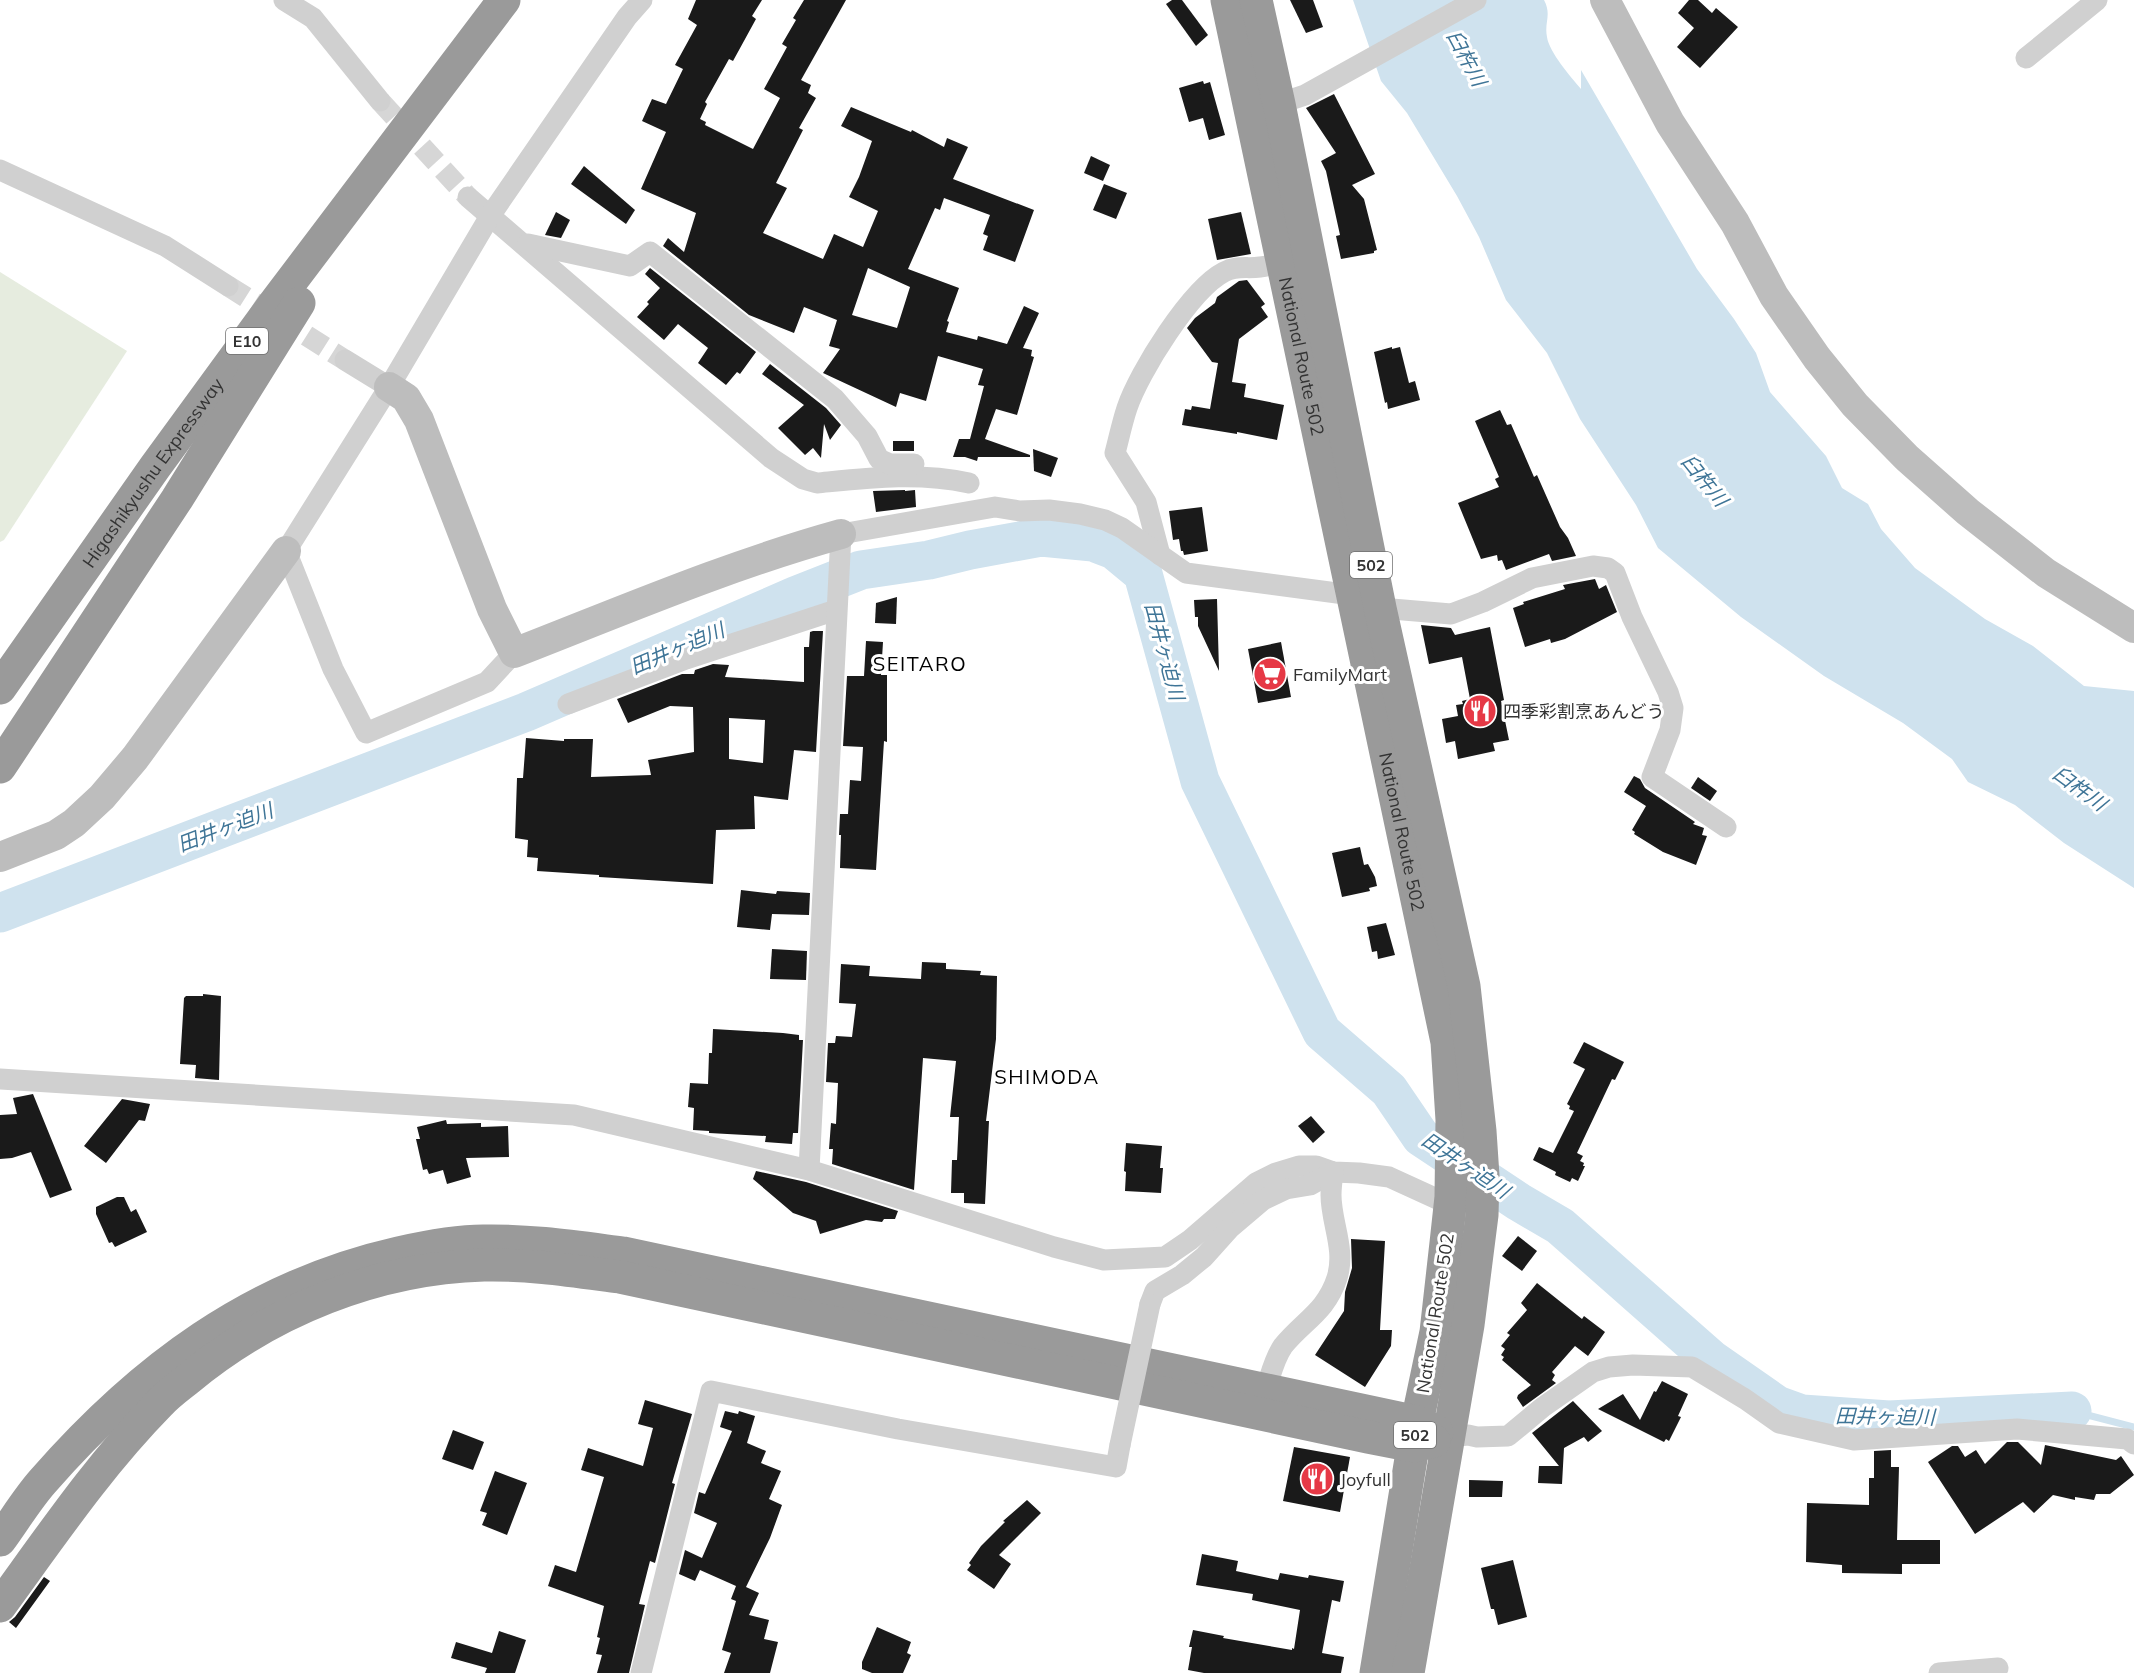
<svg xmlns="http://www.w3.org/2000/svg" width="2134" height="1673" viewBox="0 0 2134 1673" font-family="Mulish,'Noto Sans JP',sans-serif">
  <rect width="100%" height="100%" fill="#fff"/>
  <!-- green -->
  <path fill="#e6ecdf" d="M0 272 127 351 4 540 0 542Z"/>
  <!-- water -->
  <path fill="#cfe2ee" d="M1353 0H1544C1552 15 1544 22 1547 37 1549 52 1571 77 1581 89V70L1697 269 1734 319 1756 353 1770 392 1826 456 1842 488 1868 504 1881 529 1915 568 1985 619 2033 646 2084 686 2134 691V888L2064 843 2015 805 1968 782 1952 759 1903 723 1824 676 1741 617 1658 548 1636 505 1580 419 1547 353 1506 300 1479 237 1457 196 1407 113 1381 81Z"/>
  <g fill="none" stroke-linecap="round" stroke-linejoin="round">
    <!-- stream -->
    <path stroke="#cfe2ee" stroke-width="7" d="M2072 1411 2134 1427"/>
    <!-- river -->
    <path stroke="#cfe2ee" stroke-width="39" d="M0 913 526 712 795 596 861 570 929 560 970 550 1041 537 1093 542 1114 550 1143 574 1200 781 1322 1032 1389 1090 1421 1137 1519 1202 1560 1226 1711 1359 1777 1405 1802 1414 1889 1420 2072 1411"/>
  </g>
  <!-- building -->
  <g fill="#1a1a1a" fill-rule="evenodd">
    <path d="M696 0H762L752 16 756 19 733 61 729 59 705 102 707 104 700 119 706 122 705 125 753 149 780 98 764 89 787 47 782 44 796 20 793 18 804 0H846L801 80 811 85 808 93 816 98 799 128 803 130 776 183 787 188 763 233 823 259 834 234 863 247 878 211 849 197 859 177 872 141 841 126 851 107 911 132 912 130 944 147 947 138 968 147 953 179 1034 210 1015 262 983 250 988 236 983 234 990 215 944 198 940 210 935 208 908 269 959 288 947 321 949 322 946 332 977 340 978 336 1007 344 1024 306 1039 313 1023 348 1032 350 1031 356 1034 357 1017 415 996 409 985 439 1030 455V457H978L977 461 965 457H953L959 439H970L984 386 978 385 983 369 938 356 926 401 900 393 896 407 823 373 840 349 829 346 837 320 804 307 794 333 749 315 663 246 668 238 684 252 696 213 641 189 666 132 642 121 652 99 666 104 683 69 675 65 697 25 688 19ZM868 268 910 287 897 328 852 315Z"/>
    <path d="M1172 0H1182L1208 35 1196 46 1166 4Z"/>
    <path d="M1290 0H1313L1323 27 1306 33Z"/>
    <path d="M1689 0H1698L1712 13 1716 8 1738 27 1700 68 1677 47 1694 28 1678 13Z"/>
    <path d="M1203 81 1204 84 1210 82 1225 135 1209 140 1203 118 1189 122 1179 88Z"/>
    <path d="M1334 94 1375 174 1352 185 1364 199 1377 250 1374 251V253L1341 259 1336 236 1340 235 1326 171 1321 161 1336 153 1306 108Z"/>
    <path d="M1091 156 1110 165 1103 181 1084 173Z"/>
    <path d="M584 166 635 210 626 224 571 184Z"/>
    <path d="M1104 184 1127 193 1116 219 1093 210Z"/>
    <path d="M556 212 570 220 561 238 545 235Z"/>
    <path d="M1241 212 1251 254 1217 260 1208 219Z"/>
    <path d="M650 268 756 352 740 374 737 372 726 385 698 363 708 348 678 324 664 340 637 317 649 304 647 302 660 288 645 274Z"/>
    <path d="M1247 280 1265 304 1261 307 1268 317 1239 339 1232 382 1246 384 1244 397 1284 405 1277 440 1237 432V434L1182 425 1185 409 1191 410 1192 406 1210 409 1218 363 1212 362 1187 328 1195 318 1215 303 1217 297 1239 281Z"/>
    <path d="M1392 347V349L1400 347 1409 383 1415 381 1420 400 1388 409 1387 402 1385 403 1374 352Z"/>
    <path d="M770 364 826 408 841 425 830 440 824 424 821 458 813 448 805 455 778 428 804 405 762 374Z"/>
    <path d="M1500 410 1507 425 1511 424 1534 477 1537 475 1560 527 1568 538 1576 556 1552 561 1549 554 1506 570 1502 560 1498 561 1497 555 1481 559 1458 503 1499 487 1495 479 1499 477 1475 421Z"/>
    <rect x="893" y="441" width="21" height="10"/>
    <path d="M1033 449 1058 458 1051 477 1034 471Z"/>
    <path d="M905 490V491L915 490 916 507 876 512 873 491Z"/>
    <path d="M1202 507 1208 551 1184 555 1183 551H1181L1179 539 1173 540 1169 511Z"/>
    <path d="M1595 579 1599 589 1606 585 1617 612 1565 639 1551 643 1550 639 1525 647 1513 608 1524 604 1523 602 1565 589 1563 585Z"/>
    <path d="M897 597 896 624 875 623 876 603Z"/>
    <path d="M1217 599 1219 671 1198 626V617H1195L1194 600Z"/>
    <path d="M1421 625 1451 628 1455 635 1490 627 1504 700 1501 701 1509 740 1493 743 1495 751 1458 759 1455 741 1446 743 1442 719 1458 716 1456 705 1463 704 1462 701 1470 699 1462 657 1429 664Z"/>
    <path d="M813 631H823L816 752 794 750 788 800 754 796 755 829 716 830 713 884 599 877V875L537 871 538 858 527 857 528 840 515 838 517 778H523L526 738 564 741V739H593L591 777 651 775 648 760 694 752 693 707 670 706 628 723 617 699 682 674H694L695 670 713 664 729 665 725 677 804 682V647H809L810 632ZM729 718 765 720 763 763 729 759Z"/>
    <path d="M866 641 883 642 881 675H887V742L884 741 876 870 840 868 841 835H839L840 814H848L850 780 861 781 863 747 843 746 847 676H864Z"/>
    <path d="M1281 642 1291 697 1258 703 1248 649Z"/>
    <path d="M1634 776 1640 779 1645 788 1695 822 1693 824 1704 828 1702 835 1707 836 1696 865 1663 852 1634 834 1635 832 1632 830 1646 806 1624 792Z"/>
    <path d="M1698 777 1717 791 1710 801 1691 788Z"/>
    <path d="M1360 847 1364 865 1368 864 1375 877 1377 886 1369 888 1370 891 1342 897 1332 853Z"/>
    <path d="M741 890 776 894 777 891 810 893 809 915 772 914 770 930 737 927Z"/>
    <path d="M1386 923 1395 955 1378 959 1377 951 1372 952 1367 927Z"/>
    <path d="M772 949 807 951 806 980 770 979Z"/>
    <path d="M922 962 946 963V969L981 971 980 975 997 976 996 1039 986 1121H989L985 1204 964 1203V1193H951L952 1160H957L959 1117H950L956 1061 923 1058 914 1190 832 1164 833 1149H829L831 1123 836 1124 838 1083 826 1082 828 1043H835L836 1036 852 1037 856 1004 839 1003 841 964 870 966 869 976 921 979Z"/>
    <path d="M203 994 221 996 219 1080 195 1078 196 1065 180 1064 184 998 186 996H203Z"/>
    <path d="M713 1029 783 1033 799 1035V1040H803L798 1133H793L792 1144 765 1142 766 1136 709 1133V1131L693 1130 694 1108 688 1107 690 1083 708 1084 709 1053H712Z"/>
    <path d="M1584 1042 1624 1062 1615 1080 1612 1079 1577 1153 1583 1156 1580 1161 1584 1163 1583 1166H1585L1578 1181 1572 1178 1570 1182 1555 1175 1556 1172 1533 1160 1539 1147 1553 1153 1574 1111 1569 1109 1570 1106 1567 1104 1585 1069 1573 1063Z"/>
    <path d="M33 1094 72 1190 50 1198 31 1152 12 1158 0 1159V1115L17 1114 13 1098Z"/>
    <path d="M122 1099 150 1104 145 1121 139 1120 106 1163 84 1146Z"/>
    <path d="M1311 1116 1325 1132 1313 1143 1298 1126Z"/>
    <path d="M446 1120 447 1124 481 1123V1127L508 1126 509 1157 466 1158 471 1177 447 1184 443 1170 429 1174 427 1169 423 1170 416 1139H420L417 1127Z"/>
    <path d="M1126 1143 1162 1146 1160 1168H1163L1161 1193 1125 1191 1126 1172 1124 1171Z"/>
    <path d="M756 1171 806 1182 898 1211 895 1219H884L882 1222 866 1220 820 1234 816 1221 793 1213 753 1179Z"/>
    <path d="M117 1197H124L131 1212 136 1209 147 1232 115 1247 112 1242 109 1243 96 1214V1207Z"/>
    <path d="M1518 1236 1537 1251 1522 1271 1502 1256Z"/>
    <path d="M1351 1239 1385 1241 1380 1330H1392L1391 1346 1365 1387 1315 1355 1344 1311 1345 1292 1352 1268Z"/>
    <path d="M1537 1283 1582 1319 1584 1316 1605 1332 1588 1356 1575 1346 1552 1372 1555 1375 1552 1380 1556 1383 1523 1407 1517 1398 1518 1395 1531 1385 1502 1360 1504 1357 1501 1355 1505 1349 1501 1346 1510 1335 1507 1333 1527 1310 1521 1303Z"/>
    <path d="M1662 1381 1688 1394 1678 1416 1681 1417 1669 1441 1666 1439 1664 1442 1598 1409 1623 1394 1640 1420 1654 1391 1656 1392Z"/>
    <path d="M645 1400 692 1414 672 1483 675 1484 655 1563 650 1561 639 1604 645 1605 629 1673H597L602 1655 596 1654 600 1638 597 1637 604 1606 548 1586 555 1565 576 1572 604 1477 581 1470 588 1448 643 1466 653 1428 638 1424Z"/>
    <path d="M1573 1401 1602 1431 1588 1442 1584 1437 1564 1448 1562 1484 1538 1483 1539 1466H1559L1532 1433Z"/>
    <path d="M725 1411 738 1414 739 1411 755 1416 747 1443 766 1451 761 1463 781 1471 769 1499 782 1505 770 1538 746 1587 759 1593 749 1615 769 1620 764 1639 778 1642 770 1673H724L731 1653 722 1650 736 1601 731 1599 736 1586 700 1570 695 1581 679 1574 685 1550 702 1558 717 1523 694 1513 699 1492 705 1494 732 1431 720 1427Z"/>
    <path d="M453 1430 484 1442 473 1470 442 1459Z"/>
    <path d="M2007 1442H2018L2041 1465 2045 1445 2116 1460 2121 1456 2134 1475 2110 1494H2096L2094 1500 2075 1497V1500L2053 1495 2034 1513 2023 1502 1975 1534 1928 1462 1952 1446H1958L1965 1457 1976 1450 1985 1464Z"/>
    <path d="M1294 1447 1350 1457 1340 1512 1283 1501Z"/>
    <path d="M1891 1450V1467H1899L1897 1540H1940V1564H1902V1574L1842 1573V1565L1806 1562 1807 1503 1869 1505V1478H1874V1451Z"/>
    <path d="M495 1471 527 1483 507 1535 482 1525 487 1513 480 1511Z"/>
    <path d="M1469 1480 1503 1481 1502 1497H1469Z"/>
    <path d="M1027 1500 1041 1513 999 1555 1011 1564 994 1589 967 1570 971 1565 969 1563 981 1546 1005 1522 1003 1521Z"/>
    <path d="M1202 1554 1238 1561 1236 1571 1278 1580 1280 1573 1308 1578 1309 1575 1344 1581 1340 1602 1332 1600 1322 1653 1344 1657 1341 1673H1204L1188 1670 1192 1647H1189L1193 1630 1224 1636 1223 1638 1292 1650V1648L1294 1649 1300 1610 1252 1600 1253 1594 1196 1585Z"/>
    <path d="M1513 1560 1527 1617 1498 1625 1494 1609H1491L1481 1568Z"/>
    <path d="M44 1577 50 1581 16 1628 9 1622 15 1617Z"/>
    <path d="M877 1627 911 1642 907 1653 911 1655 903 1673H872L862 1669V1662Z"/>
    <path d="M499 1631 526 1640 515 1673H485L487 1668 451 1658 456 1642 492 1653Z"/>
  </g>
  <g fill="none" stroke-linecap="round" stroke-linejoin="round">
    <!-- street-tunnel -->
    <g stroke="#d6d6d6" stroke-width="21" stroke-dasharray="21 10" stroke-linecap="butt">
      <path d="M380 101 468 197"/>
      <path d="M228 286 345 360"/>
    </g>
    <!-- street -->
    <g stroke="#d0d0d0" stroke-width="21">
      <path d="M284 0 313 18 380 101"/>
      <path d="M2026 58 2097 0"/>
      <path d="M1269 107 1305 95 1476 0"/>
      <path d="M0 170 165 246 228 286"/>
      <path d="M468 197 771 458 803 479 817 483C869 478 917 472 969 483"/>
      <path d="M528 244 630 266 650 252 835 399 867 436 879 459 890 464H914"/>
      <path d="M345 360 389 387"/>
      <path d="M1160 555 1146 502 1115 453C1119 438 1122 423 1127 408 1139 372 1191 289 1224 272 1237 265 1247 269 1260 267 1268 266 1275 264 1283 262"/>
      <path d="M514 653 487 682 366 733 333 669 286 551 389 387 490 216 627 17 642 0"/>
      <path d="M568 704 686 659 836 610"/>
      <path d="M0 1079 574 1115 809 1170 1054 1247 1104 1260 1165 1257 1190 1240 1256 1183 1276 1173 1299 1166H1316L1333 1172 1359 1173 1389 1177 1459 1209"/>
      <path d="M809 1170 841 534 995 507 1020 511 1049 510 1080 514 1105 520 1122 528 1186 573 1352 595 1380 608 1451 614 1483 602 1532 578 1593 566 1608 568 1615 573 1632 617 1668 692 1673 708 1670 730 1652 777 1726 827"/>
      <path d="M1150 1304 1155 1291 1182 1275 1204 1257 1230 1228 1263 1200 1286 1189 1310 1185 1333 1172"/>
      <path d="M1266 1389C1271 1374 1274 1359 1283 1346 1303 1321 1326 1312 1337 1278 1346 1249 1331 1223 1331 1195 1331 1188 1332 1180 1333 1172"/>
      <path d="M1448 1437 1468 1435 1477 1437 1508 1436 1543 1407 1593 1372 1609 1367 1633 1365 1692 1367 1745 1399 1779 1423 1854 1440 2017 1429 2127 1439 2134 1444"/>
      <path d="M641 1673 711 1391 898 1429 1116 1467 1120 1445"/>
      <path d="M1939 1673 1998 1668"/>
    </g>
    <!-- secondary -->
    <g stroke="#bdbdbd" stroke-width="30">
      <path d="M1605 0 1670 123 1735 223 1774 296 1817 358 1855 405 1907 458 1968 512 2046 573 2134 628"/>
      <path d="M389 387 406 398 419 420 492 609 514 653C622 611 729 565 841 534"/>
      <path d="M0 857 56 835 74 823 102 797 135 758 286 551"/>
    </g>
    <!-- highway -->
    <g stroke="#9a9a9a" stroke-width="33">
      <path id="s1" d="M1227 0 1447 1042 1452 1120 1451 1197 1446 1243 1436 1332 1417 1422 1376 1673"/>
      <path d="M1256 0 1279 104 1380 608 1464 986 1480 1131 1483 1176 1482 1215 1468 1325 1408 1673"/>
      <path id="s2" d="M0 688 155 467 274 304 504 0"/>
      <path d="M0 767 177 499 299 303"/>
      <path d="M0 1540C14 1521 27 1499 43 1481 140 1370 252 1286 398 1253 425 1247 455 1241 483 1241 530 1240 576 1247 623 1253L1417 1422 1437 1432"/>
      <path d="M0 1606C51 1536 99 1465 160 1403 168 1394 178 1387 188 1379 270 1311 376 1268 484 1265 530 1264 574 1271 620 1277L1368 1437 1414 1446 1434 1441"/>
    </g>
    <!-- street-bridge -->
    <path stroke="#d0d0d0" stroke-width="21" d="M1120 1445 1150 1304"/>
  </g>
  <!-- icons -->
  <defs>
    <g id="supermarket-disc" transform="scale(1.725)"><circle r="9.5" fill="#e63946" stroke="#fff"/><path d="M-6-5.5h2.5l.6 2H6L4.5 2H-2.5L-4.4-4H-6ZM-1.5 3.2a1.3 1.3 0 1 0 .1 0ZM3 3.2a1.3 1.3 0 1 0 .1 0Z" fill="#fff"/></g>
    <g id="restaurant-disc" transform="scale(1.725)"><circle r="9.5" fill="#e63946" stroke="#fff"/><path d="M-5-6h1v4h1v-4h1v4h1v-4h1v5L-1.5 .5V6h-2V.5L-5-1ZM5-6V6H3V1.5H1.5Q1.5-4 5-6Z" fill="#fff"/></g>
  </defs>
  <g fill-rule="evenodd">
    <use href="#supermarket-disc" x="1270" y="674"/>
    <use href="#restaurant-disc" x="1480" y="711"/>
    <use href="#restaurant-disc" x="1317" y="1479"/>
  </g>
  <g text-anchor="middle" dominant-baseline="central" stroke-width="6" stroke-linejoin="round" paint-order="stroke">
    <!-- shield labels -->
    <g fill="#fff" stroke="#707070" stroke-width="1.5">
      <rect x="226" y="328" width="42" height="26" rx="4.5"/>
      <rect x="1350" y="552" width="42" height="26" rx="4.5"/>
      <rect x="1394" y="1422" width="42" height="26" rx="4.5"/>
    </g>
    <g font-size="16" font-weight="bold" fill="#333">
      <text x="247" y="341">E10</text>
      <text x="1371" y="565">502</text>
      <text x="1415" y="1435">502</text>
    </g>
    <!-- street labels -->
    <g font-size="18" fill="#333" stroke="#fff">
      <text stroke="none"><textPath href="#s1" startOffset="364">National Route 502</textPath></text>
      <text stroke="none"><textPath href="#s2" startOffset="264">Higashikyushu Expressway</textPath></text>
      <text stroke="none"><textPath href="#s1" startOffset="850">National Route 502</textPath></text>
      <text transform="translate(1435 1313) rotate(-81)">National Route 502</text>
    </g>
    <!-- poi labels -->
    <g font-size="18" fill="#333" stroke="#fff" text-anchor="start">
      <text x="1293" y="674">FamilyMart</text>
      <text x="1503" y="711">四季彩割烹あんどう</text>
      <text x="1340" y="1479">Joyfull</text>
    </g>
    <!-- water labels -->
    <g font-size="20" font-style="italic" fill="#3f7597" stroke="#fff">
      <text transform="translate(1467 58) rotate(62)">臼杵川</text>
      <text transform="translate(1705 480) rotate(51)">臼杵川</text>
      <text transform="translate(677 648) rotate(-23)">田井ヶ迫川</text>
      <text transform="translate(1165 651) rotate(75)">田井ヶ迫川</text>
      <text transform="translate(2080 788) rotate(36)">臼杵川</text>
      <text transform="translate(225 827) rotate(-21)">田井ヶ迫川</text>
      <text transform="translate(1466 1165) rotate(34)">田井ヶ迫川</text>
      <text transform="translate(1885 1416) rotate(1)">田井ヶ迫川</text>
    </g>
    <!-- neighbourhood labels -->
    <g font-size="20" letter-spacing="1.5" fill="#000" stroke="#fff">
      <text x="920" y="663">SEITARO</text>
      <text x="1047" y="1076">SHIMODA</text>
    </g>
  </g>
</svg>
